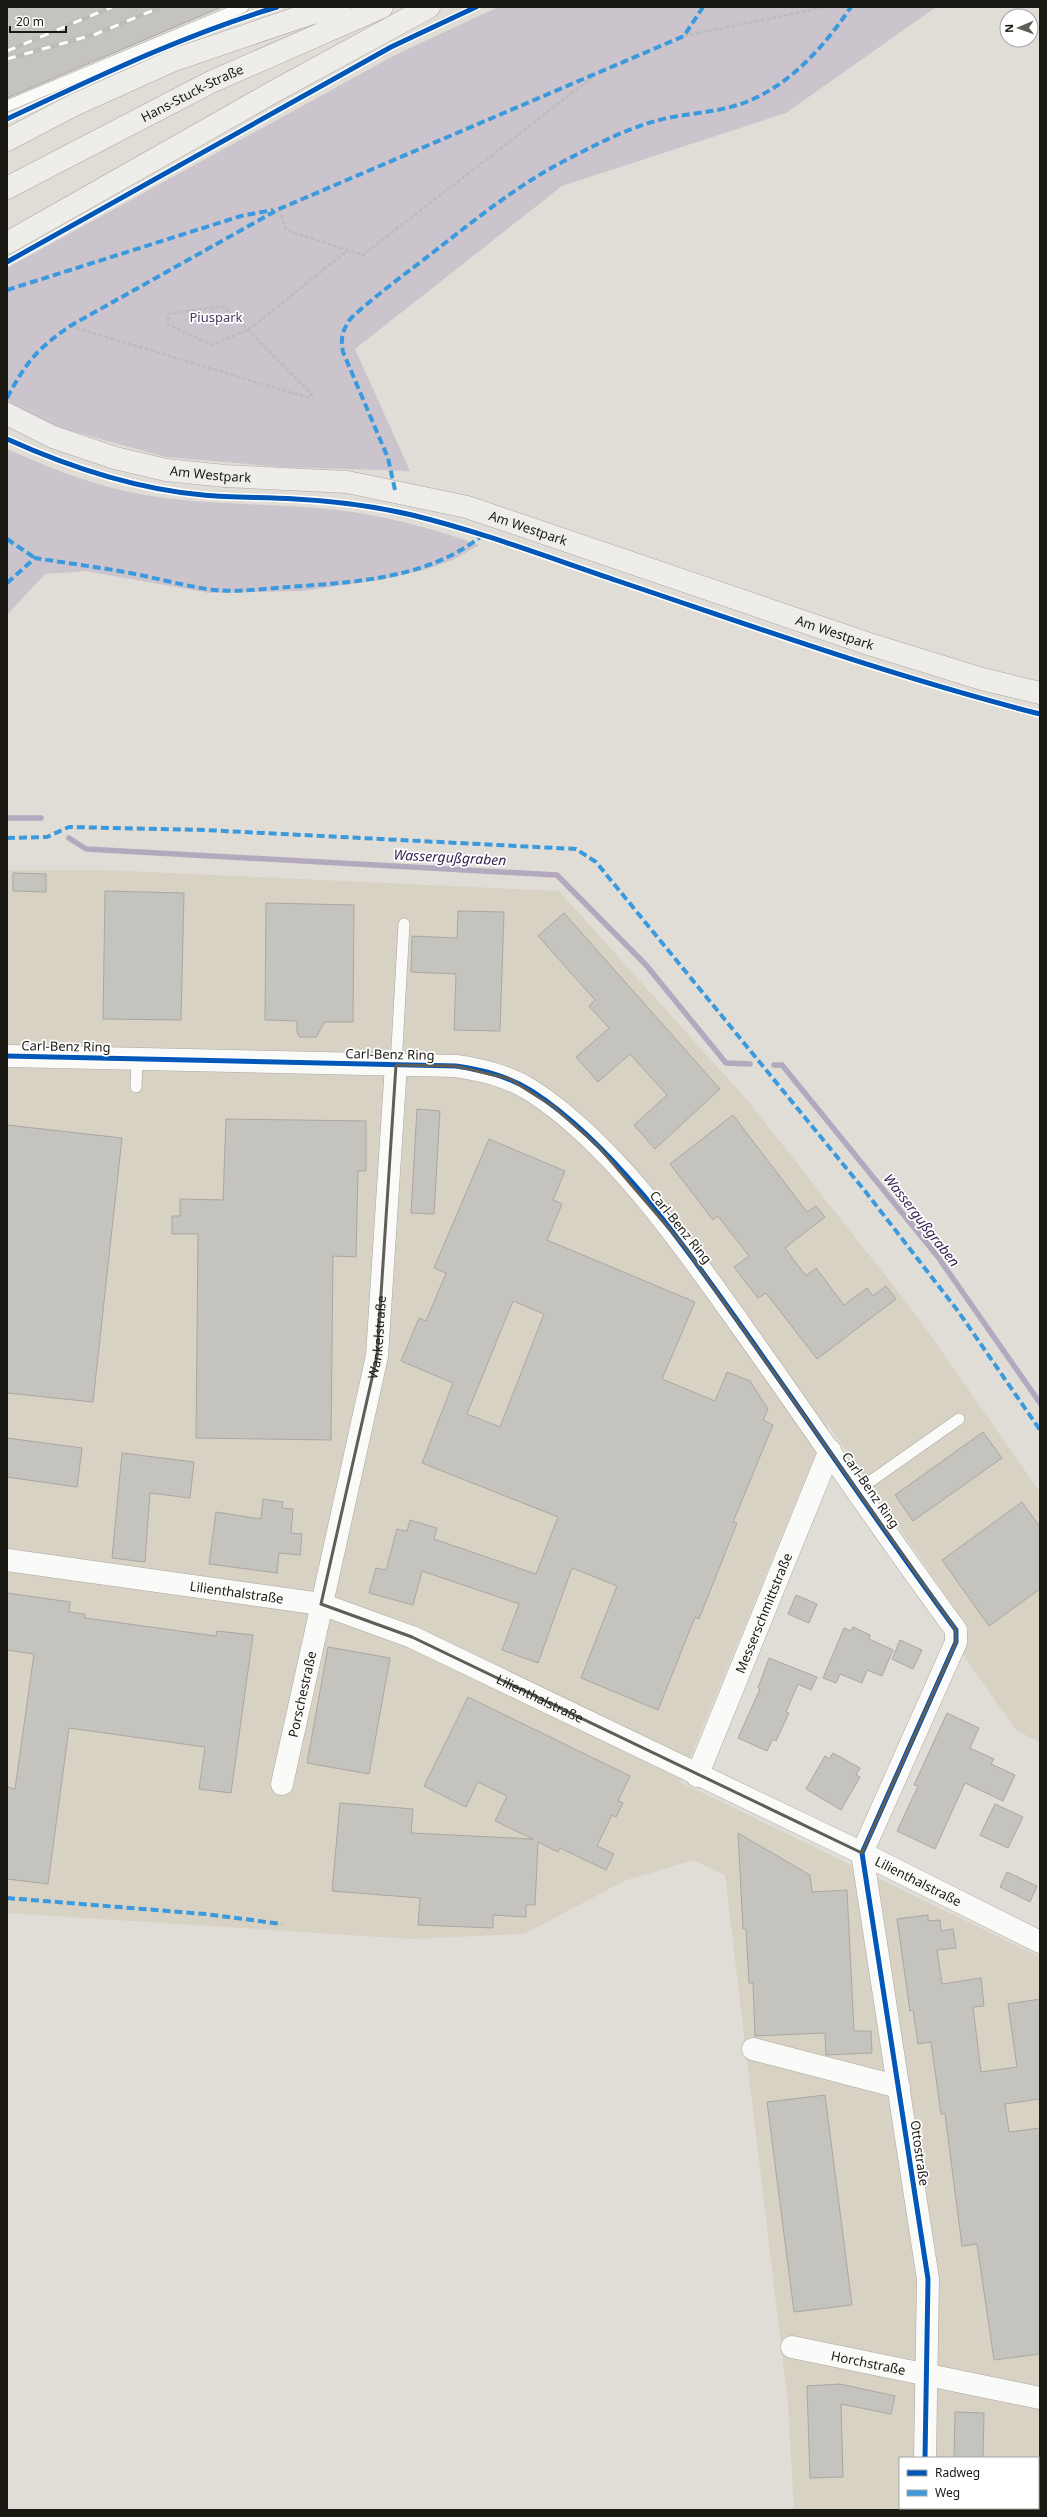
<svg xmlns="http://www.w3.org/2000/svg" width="1047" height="2517" viewBox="0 0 1047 2517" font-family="'Noto Sans',sans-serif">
  <rect width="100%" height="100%" fill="#e0ddd6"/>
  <!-- built -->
  <path fill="#d8d2c4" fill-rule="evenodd" d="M7 870H106L559 891 748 1101 917 1316 1040 1492V1743L1016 1730 964 1656 959 1654 969 1630 828 1424 680 1782 1040 1957V2510H794L788 2404 725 1875 693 1860 624 1881 524 1934 411 1939 7 1913ZM900 2458H1038V2508H900Z"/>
  <!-- green -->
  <g fill="#cbc4cd">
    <path d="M498 7H936L786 113 562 186 355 349 410 471 281 467 165 457 54 426 7 401V268L395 55Z"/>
    <path d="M7 449C44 465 81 481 121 490 195 508 278 501 353 512 396 519 438 530 479 545L453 560 424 570 380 580 302 591 209 593 86 571 45 574 7 615Z"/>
  </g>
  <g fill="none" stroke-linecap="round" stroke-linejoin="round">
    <!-- stream -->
    <g stroke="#b3a8be" stroke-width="5.5">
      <path d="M7 818H41"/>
      <path d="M69 838 86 849 557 875 646 965 726 1063 750 1064"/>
      <path d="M774 1065H782L938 1257 1040 1403"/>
    </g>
  </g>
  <!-- building -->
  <g fill="#c5c3bd" stroke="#aaa7a2" fill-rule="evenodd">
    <path d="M7 7H222L7 98Z"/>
    <path d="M13 873 46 874V892L13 891Z"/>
    <path d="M105 891 184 893 181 1020 103 1019Z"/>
    <path d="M266 903 354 905 353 1022H325L316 1037H300L297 1032V1021L265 1020Z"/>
    <path d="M458 911 504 912 500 1031 454 1030 456 974 411 972 412 936 457 938Z"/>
    <path d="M564 913 720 1089 655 1149 634 1125 667 1095 630 1054 598 1082 576 1057 609 1028 589 1006 595 1000 538 936Z"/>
    <path d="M417 1109 440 1111 434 1214 411 1213Z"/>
    <path d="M733 1115 807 1212 816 1206 825 1217 785 1248 806 1276 816 1268 844 1305 867 1288 873 1296 886 1286 896 1299 817 1359 766 1293 758 1298 734 1267 749 1256 718 1216 713 1220 670 1164Z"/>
    <path d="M226 1119 366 1121V1171H358L356 1257 333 1256 331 1440 196 1438 198 1234H172V1216H180V1199L223 1200Z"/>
    <path d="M7 1125 122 1138 93 1402 7 1393Z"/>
    <path d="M489 1139 565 1171 553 1200 562 1204 547 1240 695 1302 662 1379 715 1401 727 1372 750 1381 768 1409 763 1420 773 1425 733 1522 737 1523 699 1619 695 1617 658 1710 581 1678 617 1586 572 1568 538 1663 502 1650 519 1604 422 1571 413 1605 369 1593 376 1568 386 1570 397 1529 407 1531 410 1520 437 1528 434 1539 536 1574 558 1517 422 1463 453 1383 401 1361 419 1318 426 1321 446 1273 434 1268ZM513 1301 544 1314 500 1427 467 1414Z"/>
    <path d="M983 1432 1002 1458 913 1521 895 1495Z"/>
    <path d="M7 1438 82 1448 77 1487 7 1477Z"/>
    <path d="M122 1453 194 1462 190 1498 150 1493 145 1562 112 1558Z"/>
    <path d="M263 1499 283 1502 282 1508 293 1509 291 1533 302 1534 300 1555 279 1553 277 1573 209 1564 216 1512 261 1519Z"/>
    <path d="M1022 1502 1040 1527V1589L989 1626 942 1560Z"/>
    <path d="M7 1593 70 1602 69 1612 85 1614V1618L216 1636 217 1631 253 1635 231 1793 199 1789 205 1747 69 1728 48 1884 7 1879V1787L15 1789 34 1654 7 1650Z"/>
    <path d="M796 1595 817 1604 809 1623 788 1614Z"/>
    <path d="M853 1627 870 1635 869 1639 893 1650 882 1676 867 1670 862 1683 840 1674 836 1683 823 1678 844 1628 851 1631Z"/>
    <path d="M900 1640 922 1650 913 1669 892 1659Z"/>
    <path d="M328 1647 390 1658 369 1774 307 1763Z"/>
    <path d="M769 1658 817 1677 811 1690 798 1684 786 1712 789 1713 776 1741 773 1739 767 1751 738 1738 760 1689 758 1688Z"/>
    <path d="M468 1697 630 1776 618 1801 623 1803 616 1817 612 1815 597 1846 614 1854 606 1870 560 1848 558 1852 538 1842 535 1905H526V1917L493 1915V1928L418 1925 420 1898 332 1891 340 1803 413 1809 411 1833 533 1839 495 1821 507 1796 478 1782 466 1807 424 1786Z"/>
    <path d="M947 1713 979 1728 970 1748 994 1759 991 1764 1015 1775 1003 1801 965 1783 935 1849 897 1831 918 1786 914 1785Z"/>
    <path d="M833 1753 860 1768 856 1775 860 1777 841 1810 806 1789 825 1756 829 1759Z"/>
    <path d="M995 1804 1023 1817 1008 1848 980 1835Z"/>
    <path d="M738 1833 810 1875 812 1892 847 1890 854 2031H871L872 2053 826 2055 825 2033 755 2036 753 1983H749L746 1929H743Z"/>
    <path d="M1007 1872 1037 1886 1030 1902 1000 1887Z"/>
    <path d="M928 1915V1921L940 1920 941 1931 953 1929 956 1948 937 1950 942 1984 981 1978 984 2006 973 2007 981 2072 1017 2067 1008 2004 1040 1999V2099L1005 2104 1009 2132 1040 2128V2354L994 2360 977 2244 962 2246 945 2114H941L931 2042 918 2044 913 2010 910 2011 897 1919Z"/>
    <path d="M825 2095 852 2305 794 2312 767 2102Z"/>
    <path d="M840 2384 895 2396 891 2414 841 2404 843 2477 810 2478 807 2386Z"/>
    <path d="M955 2412 984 2413 983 2458H954Z"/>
  </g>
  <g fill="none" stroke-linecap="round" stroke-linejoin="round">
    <!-- lane casing -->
    <g stroke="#aaa7a2" stroke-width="12">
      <g id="lane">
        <path d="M7 106 243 7"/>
        <path d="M396 1065 404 924"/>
        <path d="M136 1087 137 1059"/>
        <path d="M858 1490 959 1419"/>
      </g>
    </g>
    <!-- street casing -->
    <g stroke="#aaa7a2" stroke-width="23">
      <g id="street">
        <path d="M7 1056 456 1066C483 1070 508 1076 532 1091 614 1144 686 1248 742 1327 814 1428 883 1531 956 1630V1642L862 1853 928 2279 925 2458"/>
        <path id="s1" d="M7 1560 321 1604 412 1637 862 1853 1040 1942"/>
        <path id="s2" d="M697 1776 830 1450"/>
        <path id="s3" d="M282 1784 377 1356 396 1065"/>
        <path d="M753 2049 899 2087"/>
        <path id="s4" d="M792 2347 1040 2398"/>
        <path d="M924 2510V2508"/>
      </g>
    </g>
    <!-- secondary casing -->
    <g stroke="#aaa7a2" stroke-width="23">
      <g id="secondary">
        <path d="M7 140 74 105 174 60 309 14 340 7"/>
        <path id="s5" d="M7 188 211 82 382 7"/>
        <path d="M7 243 275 91 429 7"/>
        <path id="s6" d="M7 414 53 437 115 458 166 470 225 476 347 482 467 507 869 644 982 679 1040 693"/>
      </g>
    </g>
    <!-- path -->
    <g stroke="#bebcb9" stroke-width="2.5" stroke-dasharray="4 2" stroke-linecap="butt">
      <path d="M684 36 825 7"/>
      <path d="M279 209 286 230 363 255 594 76"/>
      <path d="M70 326 309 398 312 394 224 306 169 314 167 324 212 345 248 330 348 250"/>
    </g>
    <!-- lane -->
    <use href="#lane" stroke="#fafaf9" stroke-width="11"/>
    <!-- street -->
    <use href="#street" stroke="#fafaf9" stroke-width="22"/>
    <!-- secondary -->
    <use href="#secondary" stroke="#eeedea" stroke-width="22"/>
    <!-- rail casing -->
    <g stroke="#bcbbb9" stroke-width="4.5">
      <g id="rail">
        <path d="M7 51 112 7"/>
        <path d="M7 59 96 34 161 7"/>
      </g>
    </g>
    <!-- rail -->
    <use href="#rail" stroke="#fff" stroke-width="3" stroke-dasharray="9" stroke-linecap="butt"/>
    <!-- quiet -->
    <g stroke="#3b9ade" stroke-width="4" stroke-dasharray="8 4" stroke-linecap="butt">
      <path d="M7 290 241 216 273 210"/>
      <path d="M7 398C27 361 36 350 70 326L279 209 684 36 703 7"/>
      <path d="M395 490 388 458 343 352C340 338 343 329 351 318 376 295 404 275 431 254 476 219 520 183 570 158 601 142 634 125 668 118 696 112 724 112 751 100 794 81 825 45 851 7"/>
      <path d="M7 539 35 558"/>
      <path d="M7 583 35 558C66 563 98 567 130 573 156 578 181 585 207 589 234 593 262 589 288 587 356 582 428 579 483 535"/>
      <path d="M7 838 47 837 69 827 205 830 576 849 596 862 865 1191 958 1311 1040 1430"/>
      <path d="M7 1898 205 1914 282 1924"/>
    </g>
    <!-- cycleway casing -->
    <g stroke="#fff" stroke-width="8">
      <g id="cycleway">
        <path d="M7 119C95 78 183 35 277 7"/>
        <path d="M7 262 391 47 476 7"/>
        <path d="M7 439C69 467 135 489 203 495 234 498 264 497 295 499 334 501 374 506 412 515 482 532 550 558 618 581 758 628 897 678 1040 714"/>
        <path d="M7 1056 456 1066C483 1070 508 1076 532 1091 614 1144 686 1248 742 1327 814 1428 883 1531 956 1630V1642L862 1853 928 2279 925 2458"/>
      </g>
    </g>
    <!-- cycleway -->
    <use href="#cycleway" stroke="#0057b8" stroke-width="5"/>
  </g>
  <!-- marked area -->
  <path fill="none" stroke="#5f5d57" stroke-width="3" stroke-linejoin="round" d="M396 1065 456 1066 510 1079 554 1107 598 1146 684 1246 956 1630V1642L862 1853 412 1637 321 1604 377 1356Z"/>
  <g text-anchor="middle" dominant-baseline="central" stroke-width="3.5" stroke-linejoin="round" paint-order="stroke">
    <!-- street labels -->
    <g font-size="13" fill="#1a1813" stroke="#fff">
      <text stroke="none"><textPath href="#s5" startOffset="208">Hans-Stuck-Straße</textPath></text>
      <text stroke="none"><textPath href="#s6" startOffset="214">Am Westpark</textPath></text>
      <text stroke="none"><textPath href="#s6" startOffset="538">Am Westpark</textPath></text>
      <text stroke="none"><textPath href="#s6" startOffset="862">Am Westpark</textPath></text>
      <text transform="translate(66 1046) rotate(1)">Carl-Benz Ring</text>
      <text transform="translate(390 1054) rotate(1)">Carl-Benz Ring</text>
      <text transform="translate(681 1227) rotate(51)">Carl-Benz Ring</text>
      <text stroke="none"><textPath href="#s3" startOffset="457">Wankelstraße</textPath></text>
      <text transform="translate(871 1490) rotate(55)">Carl-Benz Ring</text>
      <text stroke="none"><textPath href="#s1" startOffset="232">Lilienthalstraße</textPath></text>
      <text stroke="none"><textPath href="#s2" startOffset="176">Messerschmittstraße</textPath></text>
      <text stroke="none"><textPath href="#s3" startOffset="92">Porschestraße</textPath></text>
      <text stroke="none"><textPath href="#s1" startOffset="556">Lilienthalstraße</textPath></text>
      <text stroke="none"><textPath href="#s1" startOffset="976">Lilienthalstraße</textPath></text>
      <text transform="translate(920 2153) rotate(82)">Ottostraße</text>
      <text stroke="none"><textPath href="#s4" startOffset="78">Horchstraße</textPath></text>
    </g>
    <!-- park labels -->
    <g font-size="13" fill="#4b3463" stroke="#fff">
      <text x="216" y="317">Piuspark</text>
    </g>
    <!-- water labels -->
    <g font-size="14" font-style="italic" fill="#3d2655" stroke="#fff">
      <text transform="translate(450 857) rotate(3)">Wassergußgraben</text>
      <text transform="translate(922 1220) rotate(52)">Wassergußgraben</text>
    </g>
  </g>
  <!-- border -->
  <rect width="1047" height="2517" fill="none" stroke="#1a1813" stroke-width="16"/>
  <!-- legend -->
  <rect x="899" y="2457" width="140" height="52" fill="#ffffff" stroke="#a3a3a1"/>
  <rect x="907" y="2470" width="20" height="6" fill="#0057b8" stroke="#a3a3a1"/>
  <text x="935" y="2477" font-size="12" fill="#1a1813">Radweg</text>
  <rect x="907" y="2490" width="20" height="6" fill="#3b9ade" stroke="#a3a3a1"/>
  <text x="935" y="2497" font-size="12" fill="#1a1813">Weg</text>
  <!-- north arrow -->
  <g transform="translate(1019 28) rotate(268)"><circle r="19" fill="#ffffff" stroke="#a3a3a1"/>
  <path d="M0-3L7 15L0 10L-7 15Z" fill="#5f5d57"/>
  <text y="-6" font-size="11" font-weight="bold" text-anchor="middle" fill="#1a1813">N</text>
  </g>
  <!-- scale -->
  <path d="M10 26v6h56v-6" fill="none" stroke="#1a1813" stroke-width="2"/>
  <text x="16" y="26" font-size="12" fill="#1a1813" stroke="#ffffff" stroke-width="3" paint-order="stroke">20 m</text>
</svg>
